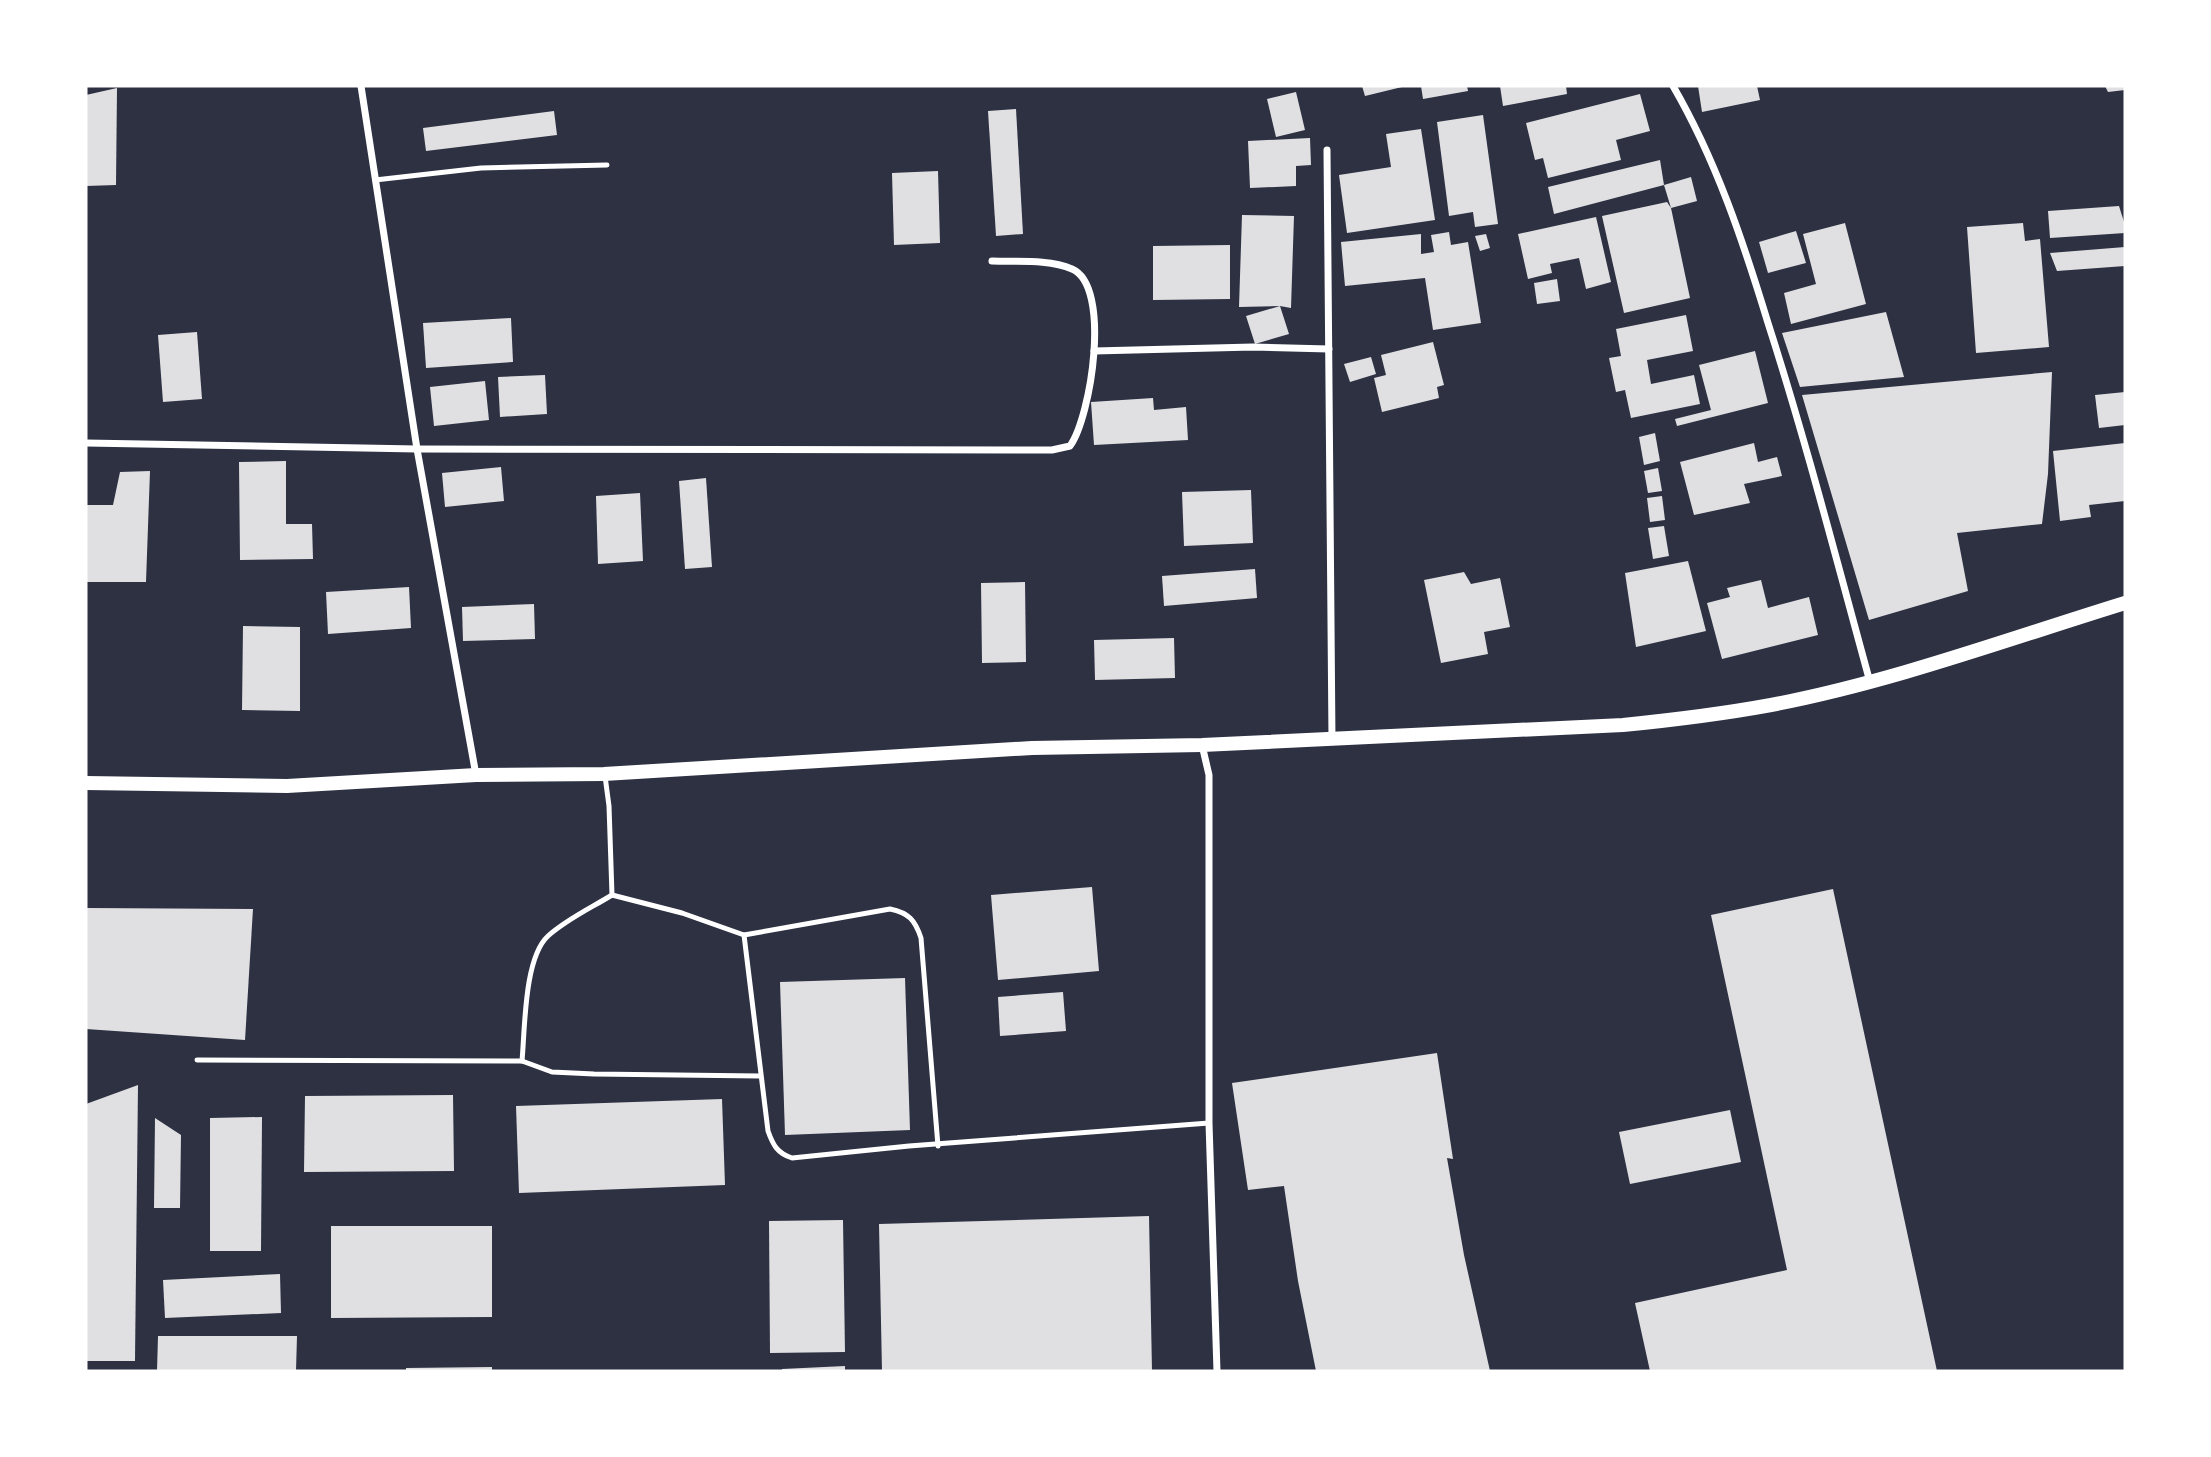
<svg xmlns="http://www.w3.org/2000/svg" width="2211" height="1457" viewBox="0 0 2211 1457" font-family="'Sofia Sans Condensed',sans-serif">
  <rect width="100%" height="100%" fill="#2d3142"/>
  <!-- building -->
  <g fill="#e0e0e3">
    <path d="M1362 86H1402V87L1365 96Z"/>
    <path d="M1421 86H1467L1468 91 1423 99Z"/>
    <path d="M1500 86H1566L1567 94 1503 106Z"/>
    <path d="M1698 86H1757L1760 100 1702 112Z"/>
    <path d="M2105 86H2125V90L2108 92Z"/>
    <path d="M117 88 116 185 86 186V95Z"/>
    <path d="M1296 92 1305 130 1276 137 1267 99Z"/>
    <path d="M1640 94 1650 131 1616 140 1621 160 1548 178 1543 158 1535 160 1526 123Z"/>
    <path d="M1016 109 1023 234 996 236 988 111Z"/>
    <path d="M554 111 557 135 426 151 423 128Z"/>
    <path d="M1483 115 1498 224 1475 227 1473 212 1449 216 1437 122Z"/>
    <path d="M1421 129 1435 220 1347 233 1339 175 1391 167 1386 134Z"/>
    <path d="M1310 138 1311 165 1296 166V186L1250 188 1248 141Z"/>
    <path d="M1660 160 1664 185 1554 214 1548 187Z"/>
    <path d="M938 171 940 243 894 245 892 173Z"/>
    <path d="M1691 177 1697 201 1671 208 1690 298 1624 313 1602 216 1667 202 1671 208 1664 185Z"/>
    <path d="M2119 206 2125 225V233L2050 238 2048 211Z"/>
    <path d="M1242 215 1294 216 1291 308 1280 306 1289 334 1255 344 1246 316 1280 306 1239 307Z"/>
    <path d="M1596 217 1611 282 1586 289 1579 258 1550 264 1552 273 1528 279 1518 234Z"/>
    <path d="M1845 223 1866 304 1791 324 1784 293 1816 284 1803 234Z"/>
    <path d="M2023 223 2025 241 2040 239 2049 347 1976 353 1967 227Z"/>
    <path d="M1796 231 1806 263 1768 273 1759 242Z"/>
    <path d="M1449 232 1451 245 1468 242 1481 323 1433 330 1425 278 1345 286 1341 242 1421 234V254L1434 252 1431 235Z"/>
    <path d="M1486 234 1490 248 1480 251 1475 236Z"/>
    <path d="M1230 245V299L1153 300V246Z"/>
    <path d="M2125 247V266L2057 271 2050 253Z"/>
    <path d="M1557 279 1560 301 1537 304 1534 283Z"/>
    <path d="M1886 312 1904 377 1800 387 1782 333Z"/>
    <path d="M1686 315 1693 351 1647 360 1651 384 1694 375 1700 404 1631 418 1625 390 1616 392 1609 358 1621 356 1616 329Z"/>
    <path d="M511 318 513 362 426 368 423 323Z"/>
    <path d="M197 332 202 399 163 402 158 335Z"/>
    <path d="M1433 342 1444 385 1437 387 1439 398 1382 412 1374 378 1386 375 1381 355Z"/>
    <path d="M1755 351 1768 403 1677 426 1675 419 1711 410 1699 365Z"/>
    <path d="M1371 357 1376 374 1350 382 1344 364Z"/>
    <path d="M2052 372 2048 474 2042 524 1957 533 1968 591 1869 620 1802 395Z"/>
    <path d="M545 375 547 414 500 417 498 377Z"/>
    <path d="M485 381 489 420 434 426 430 387Z"/>
    <path d="M2125 392V425L2099 428 2095 395Z"/>
    <path d="M1153 398 1154 410 1186 407 1188 440 1094 445 1091 402Z"/>
    <path d="M1655 433 1660 461 1644 465 1639 437Z"/>
    <path d="M1754 443 1758 462 1777 457 1782 476 1744 484 1750 503 1694 515 1680 462Z"/>
    <path d="M2125 443V501L2089 505 2091 517 2060 521 2053 451Z"/>
    <path d="M286 461V524H312L313 559 240 560 239 462Z"/>
    <path d="M501 467 504 501 445 507 442 473Z"/>
    <path d="M1658 468 1662 491 1648 493 1644 471Z"/>
    <path d="M150 471 146 582H86V505H113L120 472Z"/>
    <path d="M706 478 712 567 685 569 679 481Z"/>
    <path d="M1251 490 1253 543 1184 546 1182 492Z"/>
    <path d="M640 493 643 561 598 564 596 496Z"/>
    <path d="M1662 496 1665 520 1650 522 1647 498Z"/>
    <path d="M1664 526 1669 556 1653 559 1648 528Z"/>
    <path d="M1688 561 1706 631 1636 647 1625 573Z"/>
    <path d="M1255 569 1257 598 1164 606 1162 576Z"/>
    <path d="M1464 572 1471 584 1500 578 1510 627 1484 632 1488 654 1441 663 1424 580Z"/>
    <path d="M1761 580 1768 608 1809 597 1818 635 1722 659 1707 603 1730 597 1727 588Z"/>
    <path d="M1025 582 1026 662 982 663 981 583Z"/>
    <path d="M409 587 411 628 328 634 326 592Z"/>
    <path d="M534 604 535 639 463 641 462 607Z"/>
    <path d="M243 626 300 627V711L242 710Z"/>
    <path d="M1174 638 1175 678 1095 680 1094 640Z"/>
    <path d="M1092 887 1099 971 998 980 991 895Z"/>
    <path d="M1833 889 1937 1371H1650L1635 1303 1787 1270 1711 915Z"/>
    <path d="M86 908 253 909 245 1040 86 1029Z"/>
    <path d="M905 978 910 1130 785 1135 780 982Z"/>
    <path d="M1063 992 1066 1031 1000 1036 998 997Z"/>
    <path d="M1437 1053 1453 1159 1447 1158 1464 1255 1490 1371H1316L1298 1281 1284 1186 1248 1190 1232 1083Z"/>
    <path d="M138 1085 135 1361H86V1104Z"/>
    <path d="M453 1095 454 1171 304 1172 305 1096Z"/>
    <path d="M722 1099 725 1185 519 1193 516 1106Z"/>
    <path d="M1730 1110 1741 1162 1630 1184 1619 1132Z"/>
    <path d="M262 1117 261 1251H210V1118Z"/>
    <path d="M155 1118 181 1135 180 1208H154Z"/>
    <path d="M1149 1216 1152 1371H882L879 1224Z"/>
    <path d="M843 1220 845 1352 770 1353 769 1221Z"/>
    <path d="M331 1226H492V1317L331 1318Z"/>
    <path d="M280 1274 281 1313 165 1318 163 1280Z"/>
    <path d="M158 1336H297L296 1371H157Z"/>
    <path d="M845 1366V1371H782V1369Z"/>
    <path d="M492 1367V1371H406V1368Z"/>
  </g>
  <g fill="none" stroke-linecap="round" stroke-linejoin="round">
    <!-- service -->
    <g stroke="#fff" stroke-width="5">
      <path d="M375 180 481 168 607 165"/>
      <path d="M612 895 682 913 744 935 890 909C909 913 915 920 921 938L938 1146"/>
      <path d="M744 935 768 1131C773 1145 777 1153 792 1158L909 1146 1209 1123"/>
      <path d="M197 1060 522 1061 552 1072 594 1074 760 1076"/>
      <path d="M522 1061C525 1029 524 958 548 936 567 919 591 908 612 895L609 806 605 776"/>
    </g>
    <!-- minor -->
    <g stroke="#fff" stroke-width="7">
      <path d="M361 86 417 449 476 775"/>
      <path d="M1673 86C1716 160 1743 241 1768 323 1806 441 1837 562 1870 682"/>
      <path d="M1327 150 1332 740"/>
      <path d="M1094 351 1253 347 1329 349"/>
      <path d="M86 443 417 449 1052 450 1070 446C1091 417 1112 286 1072 269 1049 259 1016 262 992 261"/>
      <path d="M1202 745 1209 775V1123L1217 1371"/>
    </g>
    <!-- secondary -->
    <path stroke="#fff" stroke-width="14" d="M86 783 287 786 476 775 604 774 1032 748 1202 745 1623 725C1673 720 1722 714 1771 705 1892 682 2008 639 2125 603"/>
  </g>
  <!-- border -->
  <rect width="2211" height="1457" fill="none" stroke="#ffffff" stroke-width="175"/>
</svg>
